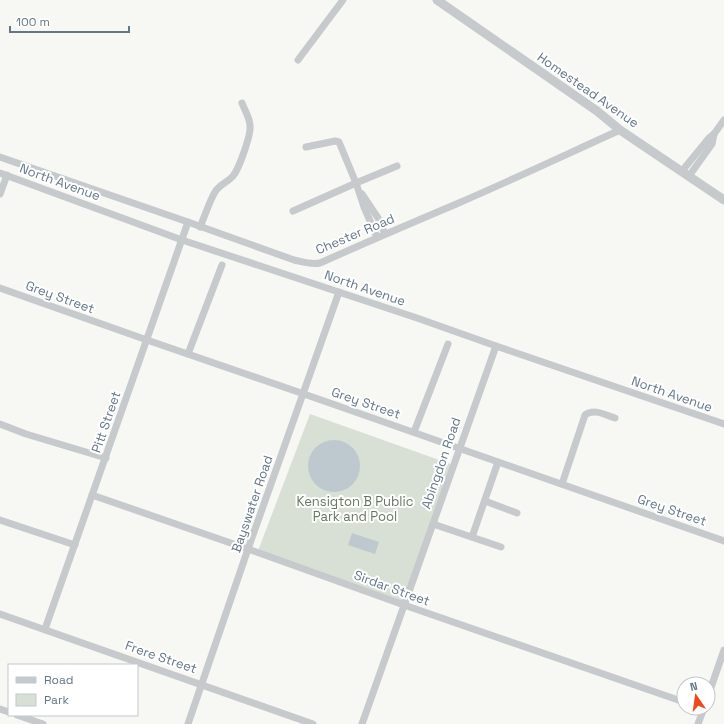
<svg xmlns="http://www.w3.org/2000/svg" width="724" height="724" viewBox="0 0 724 724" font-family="'Space Grotesk',sans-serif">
  <rect width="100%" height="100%" fill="#f7f7f3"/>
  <!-- green -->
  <path fill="#d8dfd4" d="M310 414 456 466 407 608 258 551Z"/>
  <!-- water -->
  <g fill="#bdc9ce">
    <circle cx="334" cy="466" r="26"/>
    <path d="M352 533 379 542 375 554 348 545Z"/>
  </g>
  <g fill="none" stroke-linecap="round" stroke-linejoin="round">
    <!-- minor -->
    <g stroke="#c6cacd" stroke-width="7">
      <path d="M298 60 343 0"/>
      <path d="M306 147 335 141 339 142 356 183 364 207 377 237"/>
      <path d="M0 157 188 222 294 260C303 262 311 265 320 263 365 243 409 224 454 205 510 181 565 155 620 130"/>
      <path d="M682 171 709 138 714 134 724 120"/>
      <path d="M0 173 182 240 417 318 496 346 724 424"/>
      <path d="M689 176 712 144 714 134"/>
      <path d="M0 194 7 175"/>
      <path d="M362 194 378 218 385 234"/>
      <path d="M293 211 356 183 397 166"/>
      <path d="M200 227C205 216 209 202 215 192 219 185 228 182 233 176 239 169 251 135 250 126 250 118 245 111 242 103"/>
      <path d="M0 288 147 340 304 394 724 541"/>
      <path d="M188 354 222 265"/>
      <path d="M0 424 26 434 106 458"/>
      <path d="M414 432 448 344"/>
      <path d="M562 484 585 415C594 408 605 415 615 418"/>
      <path d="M92 495 248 549 404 605 684 702"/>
      <path d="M485 501 517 513"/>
      <path d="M0 520 75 545"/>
      <path d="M433 524 501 547"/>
      <path d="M472 537 498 462"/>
      <path d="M0 614 313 724"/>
      <path d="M45 629 188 222"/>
      <path d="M708 696 724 650"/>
      <path d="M0 709 9 712"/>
      <path d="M17 715 43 724"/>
      <path d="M188 724 248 549 339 292"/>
      <path d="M362 724 496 346"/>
      <path d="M698 724 704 708"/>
    </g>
    <!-- tertiary -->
    <path stroke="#c6cacd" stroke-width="9" d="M437 0 597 111 620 130 724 200"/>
  </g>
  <g text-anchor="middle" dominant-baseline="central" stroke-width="4" stroke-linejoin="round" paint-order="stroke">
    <!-- street labels -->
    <g font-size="13" fill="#647786" stroke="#fff">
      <text transform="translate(588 90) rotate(35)">Homestead Avenue</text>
      <text transform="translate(60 182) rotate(20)">North Avenue</text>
      <text transform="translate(355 234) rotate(-23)">Chester Road</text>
      <text transform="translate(365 288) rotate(19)">North Avenue</text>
      <text transform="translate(60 297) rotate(20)">Grey Street</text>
      <text transform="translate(672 394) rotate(19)">North Avenue</text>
      <text transform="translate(366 403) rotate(19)">Grey Street</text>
      <text transform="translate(106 422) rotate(-71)">Pitt Street</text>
      <text transform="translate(441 463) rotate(-71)">Abingdon Road</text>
      <text transform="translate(252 504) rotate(-71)">Bayswater Road</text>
      <text transform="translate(672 510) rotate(19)">Grey Street</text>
      <text transform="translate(392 588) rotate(20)">Sirdar Street</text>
      <text transform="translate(161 657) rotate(19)">Frere Street</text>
    </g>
    <!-- park labels -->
    <g font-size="13" fill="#65785f" stroke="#fff">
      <text x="355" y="501">Kensigton B Public<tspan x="355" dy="15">Park and Pool</tspan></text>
    </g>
  </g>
  <!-- legend -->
  <rect x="8" y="664" width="130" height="52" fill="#ffffff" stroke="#c1c9cf"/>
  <rect x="16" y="677" width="20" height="6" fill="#c6cacd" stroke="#c1c9cf"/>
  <text x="44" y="684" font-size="12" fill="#647786">Road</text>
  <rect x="16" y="694" width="20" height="12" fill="#d8dfd4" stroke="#c1c9cf"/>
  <text x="44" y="704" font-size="12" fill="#647786">Park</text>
  <!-- north arrow -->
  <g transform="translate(696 696) rotate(347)"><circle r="19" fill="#ffffff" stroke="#c1c9cf"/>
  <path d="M0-3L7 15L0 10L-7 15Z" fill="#ee481c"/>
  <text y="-6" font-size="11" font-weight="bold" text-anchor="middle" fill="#647786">N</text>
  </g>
  <!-- scale -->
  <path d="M10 26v6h119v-6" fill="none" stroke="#647786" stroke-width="2"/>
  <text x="16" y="26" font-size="12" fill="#647786" stroke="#ffffff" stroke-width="3" paint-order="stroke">100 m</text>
</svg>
